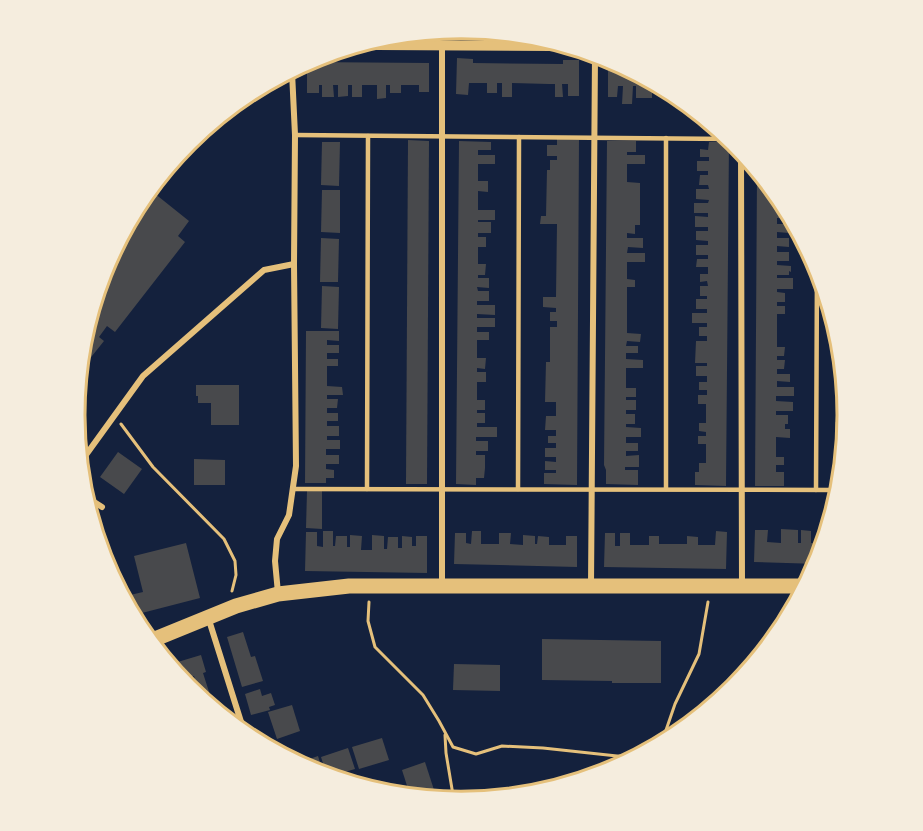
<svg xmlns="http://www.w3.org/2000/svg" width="923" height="831" viewBox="0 0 923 831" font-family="Helvetica,sans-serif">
  <rect width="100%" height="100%" fill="#14213d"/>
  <!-- building -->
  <g fill="#48494c">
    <path d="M457 58 473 59V63L563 64V60H579V96H568V84H562L563 97H555V84H549L512 83V97H502V83H497V93H487V83H469L468 95 456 94Z"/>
    <path d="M307 62 429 63V92H419V85H401V93H390V85H386V98L377 99V85H362V97H352V85H348V96L338 97V85H333L334 97H322V85H319V93H307Z"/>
    <path d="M608 64H619L662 93H652V98H636V86H633L632 104H622L623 86H618L617 97H608Z"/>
    <path d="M557 139 579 140 577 485 544 484V473H556V470H545V461L556 462V457H545V448H556V443H548V436H556V430H545L546 416H556V402H545L546 362H550V327H557V321H550V312H556V308L543 307V297H556L557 224H540L541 216H546L547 170H550V160H557V156H547V145H557Z"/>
    <path d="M408 140 429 141 427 484H406Z"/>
    <path d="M459 141 491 142V150H478V155H495V164H478V181H488V192L478 191V210H495V220H478V222H491V233H478V237H486V247H478V264H486L485 275H478V278H489V288L477 287 478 291H489V301H477V305H495V315L477 314V318H495V327H477V332H489V340H477V358H486L485 369 477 368V372H486V382H477V400H485V410H477V413H485V423H477V427H497V437H476V441H488V451H476V455H485V468L484 478H476V485L456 484Z"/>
    <path d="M607 141H636V152H627V155H645V164H627V182L640 183V225H635V234L627 233V238H643V248L628 247 627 253H645V262H627V279L635 280V287H627V333L641 334 640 342 627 341 626 346H638V353H626V359L643 360V368H626V388H636V397H626V400H636V410H626V414H635V424H626V427L641 428V437H626V443H638V451H626V456L639 455V467H625V470H638V485L606 484V470L604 465Z"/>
    <path d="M322 142H340L339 186 321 185Z"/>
    <path d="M709 142H729L726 486 695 485V472H699V463H706V444H698V436H706V432L699 431V423H706V404H698V395H707V390H699V382H707V376H696V366H707V363H695L696 341H707V336H699V327H707V323H692V313H707V309H696V299H707V296H700V286H708L707 281 700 282V274H708V267H696L697 259H708V255H696V245H708V241L696 240V231H708V227H695V216L708 217V213H694V203H708L709 200 696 199V189H709L708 185H699L700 175H708V171H697V161H709V157H700V149L708 150Z"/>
    <path d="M757 174 777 205V210H781L786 218H777V224H789V233L777 232V238H789V247L777 246V252H789V261H777V265L791 266V272L789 271V275H777V278H793V289H777V292L785 293V302H777V306H785V314H777V347H785L784 356H777V360H785L784 369H777V374H790V382L777 381V387H794V396H776V401L793 402V411H776V415H788V424H785V429H790V438L776 437V457H784V465H776V472H784V486H755Z"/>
    <path d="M322 190H340V233L321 232Z"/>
    <path d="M154 193 189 221 178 236 185 242 115 332 107 326 99 337 104 341 84 366 104 267 123 240 139 220 137 219Z"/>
    <path d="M321 238 339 239 338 282H320Z"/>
    <path d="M322 286 339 287 338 329 321 328Z"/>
    <path d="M306 331H339V341L327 340V345H339V353H327V359H338V366H327V386L342 387 343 395H327V399H338L337 408H327V413H338V421H327V426H339V436H327V440H340V449H326V455H339V464H326V469L334 470V478H326V483H305Z"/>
    <path d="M196 385H239V425H211V403H198V396H196Z"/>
    <path d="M835 422H847L845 432H835Z"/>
    <path d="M118 452 142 469 124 494 100 477Z"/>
    <path d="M194 459 225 460V485H194Z"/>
    <path d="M307 491H322V529L306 528Z"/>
    <path d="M781 529 798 530V543H801V530L811 531V543L823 544 819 564 754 562 755 530H768L767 542 781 543Z"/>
    <path d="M323 531H333V546H335L336 536H347V547H350V535L362 536 361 550H372V535L384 536V549H387L388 537H398V548H402V536L412 537V546H416V536H427V573L305 571 306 532H317V546L323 547Z"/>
    <path d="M472 531H481V544H499V533H511L510 544 523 545V535L535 536V544H537L538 536 549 537V545H566V536H577V567L454 564 455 533H466V543L471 544Z"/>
    <path d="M716 531 727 532 726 569 604 567 605 533H615V546H620V533H630V545H649V536H659V544H687V536L698 537V545H715Z"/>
    <path d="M186 543 200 598 138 614 126 596 143 592 134 556Z"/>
    <path d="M243 632 251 657 255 656 263 681 242 687 227 637Z"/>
    <path d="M542 639 661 641V683H612V681L542 680Z"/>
    <path d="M201 655 206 672 203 673 210 695 201 698 194 676 190 677 194 689 190 690 171 664Z"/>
    <path d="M454 664 500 665V691L453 690Z"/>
    <path d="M260 689 262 696 271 693 275 705 269 707 270 710 251 715 245 694Z"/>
    <path d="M292 705 300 731 277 739 268 712Z"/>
    <path d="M382 738 389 760 359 769 352 747Z"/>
    <path d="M348 748 355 769 331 776H327L321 757Z"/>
    <path d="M318 756 324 775 313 773 298 763Z"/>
    <path d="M425 762 435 793 428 796 409 792 402 770Z"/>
  </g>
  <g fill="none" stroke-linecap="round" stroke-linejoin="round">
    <!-- path -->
    <g stroke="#e5c07b" stroke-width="3">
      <path d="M121 424 153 467 224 539 235 561 236 575 232 591"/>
      <path d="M369 602 368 621 375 647 423 695 439 721 453 747 476 754 502 746 543 748 617 756H635"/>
      <path d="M445 735 446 753 454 801"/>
      <path d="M664 736 675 704 699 654 708 602"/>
    </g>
    <!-- service -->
    <g stroke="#e5c07b" stroke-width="4.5">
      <path d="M295 135 730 139"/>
      <path d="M666 138V489"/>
      <path d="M293 489 834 490"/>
      <path d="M367 489 368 136"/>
      <path d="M518 489 519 137"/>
      <path d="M816 490 817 265"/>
    </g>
    <!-- minor -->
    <g stroke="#e5c07b" stroke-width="6">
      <path d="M741 150 742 585"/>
      <path d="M83 459 143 376 264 270 294 264"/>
      <path d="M91 500 102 507"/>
      <path d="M442 585V46"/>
      <path d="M591 586 595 55"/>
      <path d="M278 593 275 561 277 539 289 515 296 466 294 264 295 135 292 72"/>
      <path d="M208 617 242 725"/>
    </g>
    <!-- tertiary -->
    <path stroke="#e5c07b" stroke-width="10" d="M377 45 551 46"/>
    <!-- primary -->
    <path stroke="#e5c07b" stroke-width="15" d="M155 639 236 606 278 594 349 586H804"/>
  </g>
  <!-- crop -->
  <path d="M0 0H923V831H0ZM85 415a376 376 0 1 1 752 0a376 376 0 1 1-752 0Z" fill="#f5edde" fill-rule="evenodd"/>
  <path fill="none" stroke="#e5c07b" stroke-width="3" d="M85 415a376 376 0 1 1 752 0a376 376 0 1 1-752 0Z"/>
</svg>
